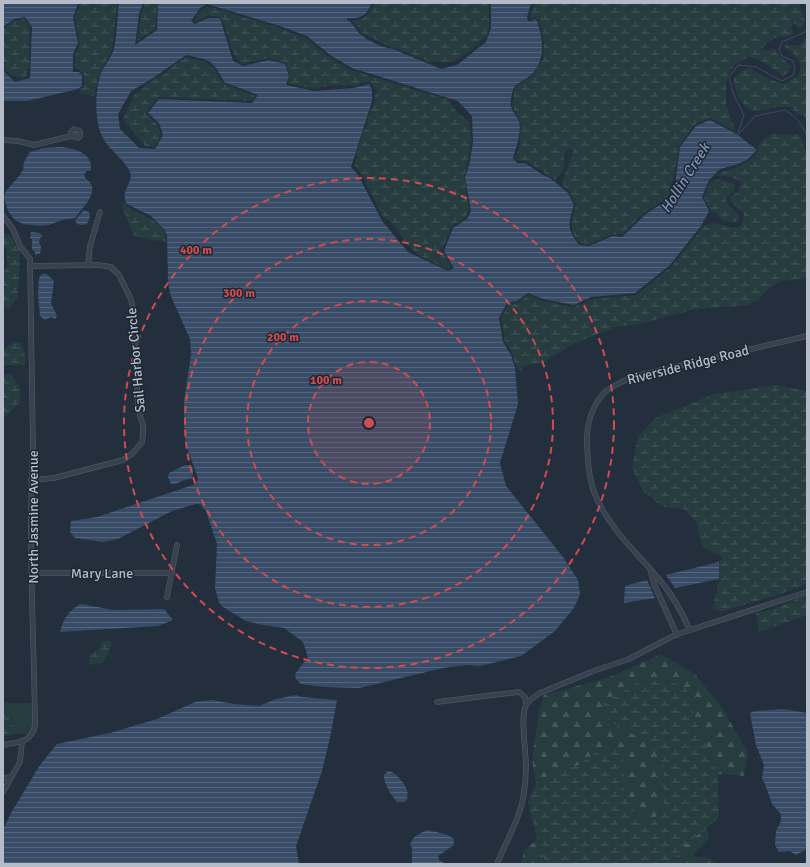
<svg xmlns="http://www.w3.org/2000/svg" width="810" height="867" viewBox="0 0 810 867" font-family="Signika,sans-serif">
  <defs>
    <pattern id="forest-firs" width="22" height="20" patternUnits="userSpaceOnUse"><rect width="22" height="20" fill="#263c3f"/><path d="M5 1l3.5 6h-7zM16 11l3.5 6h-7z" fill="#435659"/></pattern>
    <pattern id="wetland-marsh" width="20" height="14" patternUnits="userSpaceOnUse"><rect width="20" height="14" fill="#263c3f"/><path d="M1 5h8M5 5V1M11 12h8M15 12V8" fill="none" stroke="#435659"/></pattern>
    <pattern id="water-rules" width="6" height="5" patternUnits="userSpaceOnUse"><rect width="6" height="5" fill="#394c67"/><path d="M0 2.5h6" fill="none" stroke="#53647b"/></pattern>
  </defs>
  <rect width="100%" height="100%" fill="#242f3e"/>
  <!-- grass -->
  <path fill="#263c3f" d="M3 703H33V726L30 734H16L9 711 3 712Z"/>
  <!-- forest -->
  <g fill="url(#forest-firs)">
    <path d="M661 654 695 674 723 709 748 753 744 776 718 774 691 708 687 689 669 681H640L604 703 608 720 647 742 660 756 664 769 663 804 654 821 639 817 624 796V765L600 749 577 766 562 768 536 783 532 760 539 710 544 695 607 678Z"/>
    <path d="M706 827 708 831 709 839 693 855 694 857 709 858 716 862 715 864H674L680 849Z"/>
    <path d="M537 839 546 864H521L524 851Z"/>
  </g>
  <!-- wetland -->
  <g fill="url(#wetland-marsh)">
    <path d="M80 3H117L112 50 100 72 94 96 80 94V90L84 86V75L75 66V55L78 49 79 42 75 18Z"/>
    <path d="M145 3H155L157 4 155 29 137 41 141 14Z"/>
    <path d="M373 3H487L489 6V27L487 35 470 51 453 62H430L409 53 388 46 362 33 355 23 351 21C363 21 371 14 373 3Z"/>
    <path d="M533 3H799L805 22 803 26 799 28 796 24H793L791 27 794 34C780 39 775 34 763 47L764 51H769L773 48C778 55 786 60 791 67L788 73 783 76C770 67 764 60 749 57L735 64 729 73 726 83V105L736 132 711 118 704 120 695 124 679 146 674 175 668 197 644 213 622 234 612 235 589 244 580 243 572 233V218L576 205 570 192 562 185C564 173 570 163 573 151L569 149 564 153V170L555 180 526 161H518L515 157 519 148 521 123 512 105 515 89 518 85 528 79 534 74 543 59 544 42 539 20 535 17 530 20Z"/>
    <path d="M207 6 280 28 306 38 329 57 351 70 449 100 456 111 470 123 471 142 468 160 464 178 469 210 465 218 452 226 442 250 451 267 448 269C436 263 421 258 412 249 400 239 398 223 383 217L363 177 355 166 358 147 363 133 367 126 368 118 375 100V96L378 90H375L370 82 360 83 359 85 353 86 333 85 314 89 288 83 290 76 286 63 269 58 243 64C229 56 228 31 221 17L208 15 195 22 194 21C196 16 202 9 207 6Z"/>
    <path d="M24 19 30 27 29 68 26 77C16 79 10 75 3 68V29L14 21Z"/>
    <path d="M807 37V118L803 115H797L791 107C773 103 753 122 740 99 736 92 734 86 734 78L740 72 749 68 771 80 784 84 799 75C803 59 796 56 785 47V45H799Z"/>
    <path d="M186 57C209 62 211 62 223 83L255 96 251 101 158 97 146 113 157 124 161 135 154 147 145 146 123 119 134 95 154 79 163 75 170 68Z"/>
    <path d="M773 134 793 135 799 134C802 140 803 147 807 152V279L782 281 769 288 758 300 748 305 696 309 635 325 615 327 573 344 543 363 522 366V372L517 368 512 353 505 341 501 318 508 305 518 303 528 295 543 301 574 307 592 299 636 295 671 267 704 226 714 223 729 227H737L742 225 744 214C740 207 731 206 730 197 737 193 741 190 741 181L726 176H716C723 170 730 170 737 167 746 163 752 158 759 151L757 147 763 139Z"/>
    <path d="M720 179 735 184 734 191 726 197C725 205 734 209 739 215V219L737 222 724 221 715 212H711L704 197 710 182Z"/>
    <path d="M124 202C131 216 167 217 166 242L150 240 133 235 122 206Z"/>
    <path d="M3 233 11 236 20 251 18 298 8 309 3 304V275L7 265V256L6 249 3 244Z"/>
    <path d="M18 342 22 344C24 352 26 358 25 365H3V350L13 343Z"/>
    <path d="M3 375H11L20 387V402L3 419Z"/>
    <path d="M775 385 807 391V584L780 594 720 612 713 608 719 579V562L723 558 702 546 697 523 684 509 663 507 643 491 632 468 638 437 655 418 715 394Z"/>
    <path d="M807 595V615L759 632 756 613 773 609Z"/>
    <path d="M105 640 110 641 112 643 107 656 102 663 89 665V660L90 654 98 650 102 642Z"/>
    <path d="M640 681H670L687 689 691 708 718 774 719 818 680 849 674 864H546L537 839 528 802 536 783 562 768 577 766 600 749 611 747 621 751 624 765V796L639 817 655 820 663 804 664 769 660 756 647 742 608 720 604 709V703Z"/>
    <path d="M9 711 16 734 3 736V712Z"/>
  </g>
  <!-- water -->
  <g fill="url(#water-rules)" fill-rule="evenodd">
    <path d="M3 3H78L73 18 78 43 73 54V72H79L82 75V86L78 89 27 101H3V71L15 82 30 78 32 27 25 17 14 19 3 27Z"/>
    <path d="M119 3H143L139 14 135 45 157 30 158 3H371C368 16 359 19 347 18V20C355 25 355 29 360 34 368 41 383 48 393 49L441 69 457 65 486 42 491 28V5L489 3H531L527 17 528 21 530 22 535 19 537 21C544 40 546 65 527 78 515 86 514 83 511 99 509 109 515 113 519 121 522 130 516 149 513 158L517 163H525L543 175 550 178 568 193 574 205C568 224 567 229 579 245L589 246 613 236 622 237 646 214 670 198 675 185 680 147 696 126 710 120 738 135 757 150 747 160 735 165 720 169 709 180 702 197 709 211 701 226 670 265 635 293 591 297 574 305 543 299 528 293 517 301 507 303 499 318 503 342 511 355 515 368 518 404 500 463 506 486 563 557 578 580 580 594 574 608 555 631 521 656 480 666 466 665 443 668 359 688 324 687 301 684 296 679 295 674 308 657 303 642 284 628 263 625 246 621 223 607 219 602 215 588 217 544 206 511 200 504H196L172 511 118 539 103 542 75 538 70 532 71 521 97 517 196 484 198 478 186 445 184 425V400L191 355 190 339 170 294 168 280 167 235 164 229 151 216 127 204C119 191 134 183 130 172 124 158 108 150 102 136 94 119 95 91 101 73 104 66 110 59 113 52 117 42 117 15 119 3ZM207 4 280 26 307 36 330 55 352 68 458 101 472 116 473 142 470 161 465 178 471 211 467 219 453 228 444 251 454 268 448 271 408 252 382 221 358 175 351 167 372 101V90L369 84 354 88 314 91 286 85 289 76 285 64 269 60 243 66 233 61 220 18H208L195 24 191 21 200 8ZM186 55C210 60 212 59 224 82L258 95 252 103 159 99 148 113 159 123 163 135 155 149 139 148 120 129 118 114 131 91 153 78Z"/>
    <path d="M62 147C76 149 93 153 91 171H87L84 174 85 178C103 189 83 207 75 218L62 220 49 225 40 226 23 224 15 220 8 211 4 198 6 191 19 176 23 170 24 162 30 152 44 148Z"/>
    <path d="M84 210 89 212 90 217 87 224 82 225 77 224 75 220Z"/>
    <path d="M31 232 39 233 43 236 40 238 39 242 41 247 40 254 35 255V252L32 249V239L30 238Z"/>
    <path d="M42 274H47L54 281 51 303 57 316 55 319 51 317 45 320 40 316 38 294 39 278Z"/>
    <path d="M185 465H189L193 468V475L191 479C183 479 178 485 171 484L168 477 169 473Z"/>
    <path d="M719 562V579L675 588 666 575Z"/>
    <path d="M647 580 655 598 624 603 625 586Z"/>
    <path d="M81 604 113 610 164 609 173 620 158 626 60 632C64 618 68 611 81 604Z"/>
    <path d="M296 695 302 697 337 700 330 738 322 771 296 846 299 864H3V830L11 813 40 765 57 744 110 733 157 719 195 702 212 700 234 704 259 706 276 699Z"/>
    <path d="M783 709 807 713V849L796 855 790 851 779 852 775 845 776 831 781 821V814L772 804 765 784 762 779 764 765 756 745 750 713 755 711Z"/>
    <path d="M388 771C396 772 404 783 407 790 408 793 407 797 407 800L404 802H397C392 796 383 783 384 775Z"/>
    <path d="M428 830C437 833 447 833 454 839V845L438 856 439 860 446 864H412V848L410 844C414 836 419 833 428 830Z"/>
  </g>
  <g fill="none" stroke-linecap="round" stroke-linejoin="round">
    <!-- stream -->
    <g stroke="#394c67" stroke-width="1">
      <path d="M804 3 807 7"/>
      <path d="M738 133 744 115 733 93 729 77 738 65 756 67 782 81 793 75 795 67 793 61 782 56 779 49 782 42 807 31"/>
      <path d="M737 136 755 116 785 110C796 117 803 124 807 137"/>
    </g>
    <!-- minor casing -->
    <g stroke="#565f6c" stroke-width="5.5">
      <g id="minor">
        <path d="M3 140 18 141 34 145 71 136 78 138 80 136V131L74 129 71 132V136"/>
        <path d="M3 216 13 229 20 246 30 259 33 449C28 540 34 633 35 725 32 743 18 742 3 745"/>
        <path d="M30 266 99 265 111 267 119 275 131 299 134 313 138 409 143 425V435L142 442 133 453 123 460 54 478 31 480"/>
        <path d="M88 266 90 246 100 212"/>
        <path d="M651 572 654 584 677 635"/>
        <path d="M32 573H172"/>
        <path d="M167 597 177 545"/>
        <path d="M690 630C683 615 676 601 666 588 643 558 613 534 597 499 589 482 588 464 587 445 586 427 591 408 603 394 610 386 622 382 632 377L807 336"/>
        <path d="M437 702 519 692 525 697 526 705"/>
        <path d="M3 778 11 777"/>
        <path d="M3 792 20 762 22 742"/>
        <path d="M497 864C505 843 519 821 523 799 525 788 526 776 526 765 526 751 520 716 526 705 530 700 535 696 540 693L591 672 629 659 675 635 807 592"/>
      </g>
    </g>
    <!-- minor -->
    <use href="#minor" stroke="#38414e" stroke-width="4.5"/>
  </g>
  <!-- distance rings -->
  <circle cx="369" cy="423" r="61" fill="#ce4d50" fill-opacity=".12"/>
  <g fill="none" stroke="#ce4d50" stroke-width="2" stroke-dasharray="7 5">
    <circle cx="369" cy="423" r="61"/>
    <circle cx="369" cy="423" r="122"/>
    <circle cx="369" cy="423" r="184"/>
    <circle cx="369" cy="423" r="245"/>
  </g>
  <g text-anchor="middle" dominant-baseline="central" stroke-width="3" stroke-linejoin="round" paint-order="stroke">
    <!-- street labels -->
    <g font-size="14" fill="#b4bcc9" stroke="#1d2633">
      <text transform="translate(136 360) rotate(-95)">Sail Harbor Circle</text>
      <text transform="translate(688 365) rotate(-14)">Riverside Ridge Road</text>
      <text transform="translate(33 517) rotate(-90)">North Jasmine Avenue</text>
      <text x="102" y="573">Mary Lane</text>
    </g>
    <!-- water labels -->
    <g font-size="15" font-style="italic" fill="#7c92b1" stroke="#1d2633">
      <text transform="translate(685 178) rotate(-58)">Hollin Creek</text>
    </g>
  </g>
  <circle cx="369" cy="423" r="6" fill="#ce4d50" stroke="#1d2633" stroke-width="2"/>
  <g font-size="12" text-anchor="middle" font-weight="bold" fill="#ce4d50" stroke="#1d2633" stroke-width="3" stroke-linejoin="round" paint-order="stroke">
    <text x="196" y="254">400 m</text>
    <text x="239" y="297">300 m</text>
    <text x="283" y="341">200 m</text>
    <text x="326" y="384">100 m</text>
  </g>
  <!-- border -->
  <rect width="810" height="867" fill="none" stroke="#b4bcc9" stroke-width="8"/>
</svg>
